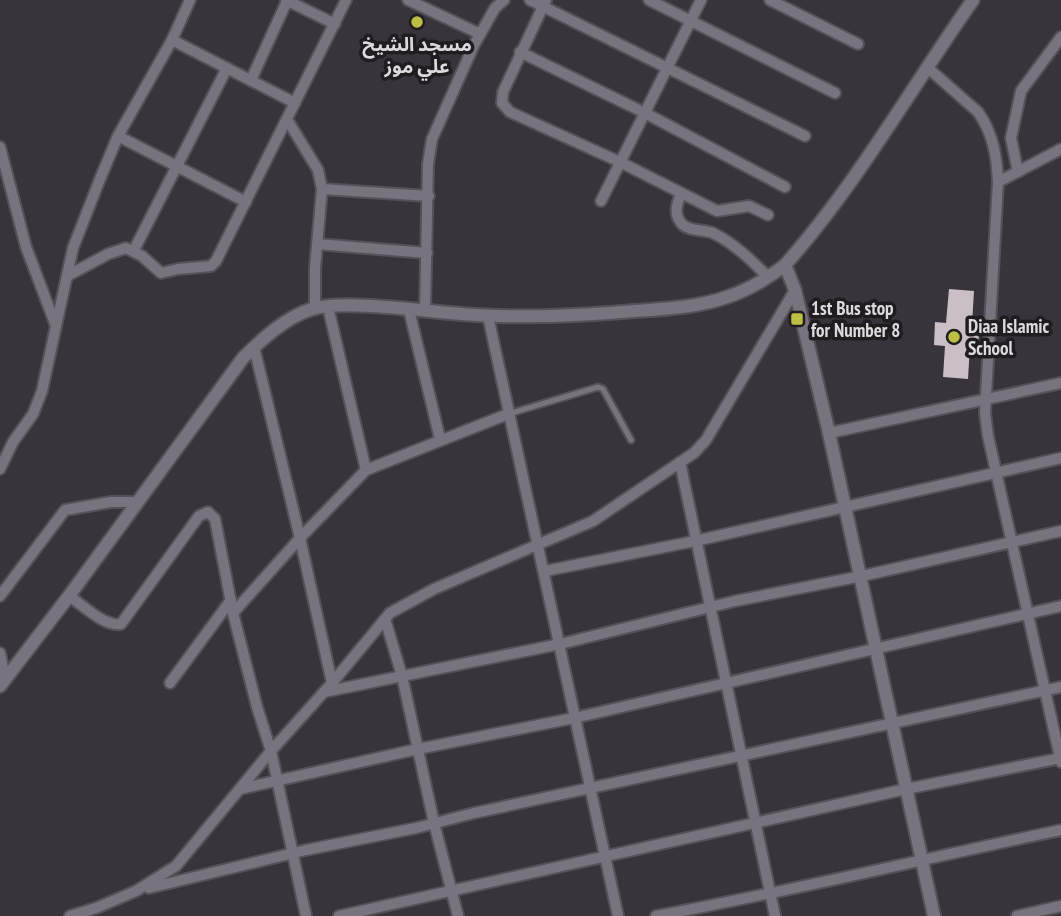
<svg xmlns="http://www.w3.org/2000/svg" width="1061" height="916" viewBox="0 0 1061 916" font-family="'PT Sans Narrow','Noto Sans Arabic',sans-serif">
  <rect width="100%" height="100%" fill="#38343c"/>
  <!-- building -->
  <path fill="#cabfc5" d="M949 289 974 291 972 325H980L978 345H970L968 379 943 377 945 346 934 345 935 322 946 323Z"/>
  <g fill="none" stroke-linecap="round" stroke-linejoin="round">
    <!-- service casing -->
    <g stroke="#555158" stroke-width="9">
      <path id="service" d="M508 414 598 387 603 389 631 440"/>
    </g>
    <!-- minor casing -->
    <g stroke="#555158" stroke-width="14">
      <g id="minor">
        <path d="M286 0 335 24"/>
        <path d="M408 0 480 34"/>
        <path d="M530 0 805 136"/>
        <path d="M546 0 503 92 502 103 510 112 620 162 717 211 749 206 768 215"/>
        <path d="M649 0 835 93"/>
        <path d="M770 0 858 44"/>
        <path d="M172 40 295 103"/>
        <path d="M520 52 645 113 785 187"/>
        <path d="M928 68 978 112C993 133 997 157 998 182L985 413 988 436 1061 762"/>
        <path d="M251 80 287 1"/>
        <path d="M288 121 318 170 322 189 315 268V308"/>
        <path d="M118 136 246 202"/>
        <path d="M0 147 26 247 56 326 42 391 33 414 13 442 0 469"/>
        <path d="M1018 172 1011 138 1021 91 1061 37"/>
        <path d="M998 182 1061 149"/>
        <path d="M322 189 429 196"/>
        <path d="M681 193C677 204 673 214 682 224 690 232 703 229 713 233 735 244 751 260 768 277"/>
        <path d="M601 201 701 0"/>
        <path d="M317 244 427 253"/>
        <path d="M134 250 227 68"/>
        <path d="M67 276 108 254 126 248 142 256 161 273 178 269 211 266 216 261 346 0"/>
        <path d="M328 307 366 470"/>
        <path d="M409 310 440 439"/>
        <path d="M425 311 428 164 432 139 474 45 495 8 504 0"/>
        <path d="M488 316 618 916"/>
        <path d="M56 326 73 248 100 179 118 136 172 40 190 0"/>
        <path d="M254 347 300 538 332 683"/>
        <path d="M829 433 1061 383"/>
        <path d="M680 462 775 916"/>
        <path d="M545 571 695 541 1061 458"/>
        <path d="M0 596 65 510 111 502H136"/>
        <path d="M69 596C83 605 104 627 121 624L199 516 208 512 215 519 233 613 257 707 271 751 306 916"/>
        <path d="M233 613 300 538 366 470 508 414"/>
        <path d="M385 619 402 676 434 823 458 916"/>
        <path d="M0 653 5 679"/>
        <path d="M170 683 231 600"/>
        <path d="M324 692 560 644 735 601 862 576 1061 531"/>
        <path d="M240 789 418 749 574 718 1061 606"/>
        <path d="M149 888 306 850 416 828 474 813 1061 687"/>
        <path d="M70 916 96 908 136 891 176 866 271 751 332 683 390 613 434 589 593 521 694 453 706 440 795 290"/>
        <path d="M339 916 906 789 1061 758"/>
        <path d="M656 916C792 891 926 858 1061 830"/>
        <path d="M1017 916 1061 906"/>
      </g>
    </g>
    <!-- tertiary casing -->
    <g stroke="#555158" stroke-width="16">
      <g id="tertiary">
        <path d="M0 686 69 596 243 358C262 339 286 317 312 309 342 300 416 310 450 313 512 319 573 316 635 311 666 309 700 307 730 296 750 289 768 278 785 265"/>
        <path d="M934 916 829 433 795 290 785 265C857 184 911 88 973 0"/>
      </g>
    </g>
    <!-- service -->
    <use href="#service" stroke="#78737c" stroke-width="5"/>
    <!-- minor -->
    <use href="#minor" stroke="#78737c" stroke-width="10"/>
    <!-- tertiary -->
    <use href="#tertiary" stroke="#78737c" stroke-width="12"/>
  </g>
  <!-- markers -->
  <g fill="#bcbf44" stroke="#1f1d20" stroke-width="2.5">
    <circle cx="417" cy="22" r="7"/>
    <rect x="790" y="312" width="14" height="14" rx="3.5"/>
    <circle cx="954" cy="337" r="7"/>
  </g>
  <g text-anchor="middle" dominant-baseline="central" stroke-width="7" stroke-linejoin="round" paint-order="stroke">
    <!-- poi labels -->
    <g font-size="19" font-weight="bold" fill="#dddadf" stroke="#1f1d20" text-anchor="start">
      <text x="417" y="44" text-anchor="middle">مسجد الشيخ<tspan x="417" dy="22">علي موز</tspan></text>
      <text x="811" y="308">1st Bus stop<tspan x="811" dy="22">for Number 8</tspan></text>
      <text x="968" y="326">Diaa Islamic<tspan x="968" dy="22">School</tspan></text>
    </g>
  </g>
</svg>
